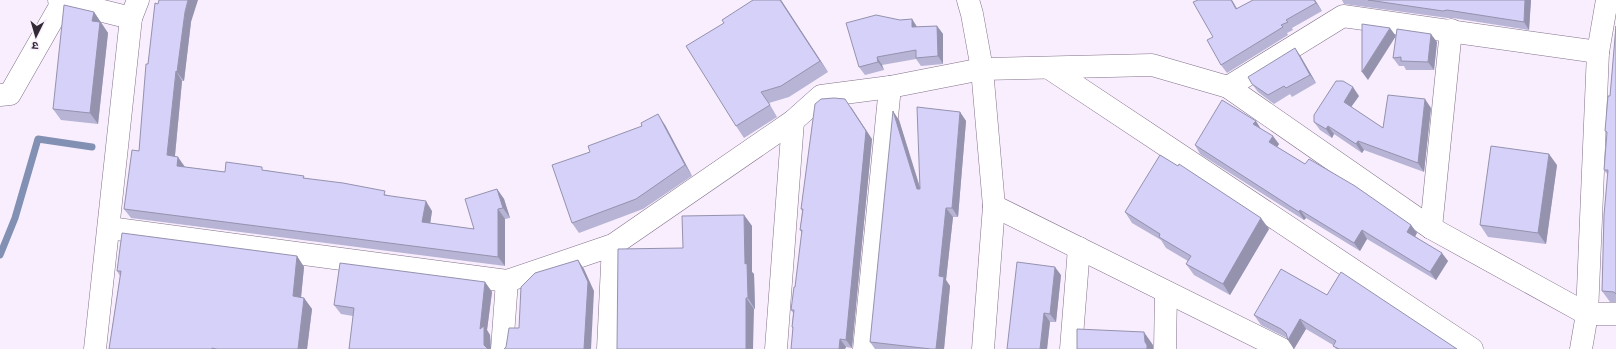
<svg xmlns="http://www.w3.org/2000/svg" width="1616" height="349" viewBox="0 0 1616 349" font-family="'Sofia Sans Condensed','Noto Sans Devanagari',sans-serif">
  <rect width="100%" height="100%" fill="#f9eefe"/>
  <g fill="none" stroke-linecap="round" stroke-linejoin="round">
    <!-- stream -->
    <path stroke="#8290b3" stroke-width="7" d="M0 255 15 218 38 139 92 147"/>
    <!-- minor casing -->
    <g stroke="#82718a" stroke-width="23">
      <g id="minor">
        <path d="M59 0 131 18"/>
        <path d="M968 0 972 14 982 69 994 206 983 349"/>
        <path d="M1049 68 1472 349"/>
        <path d="M1228 87 1343 16 1598 52"/>
        <path d="M0 95 10 94 63 1"/>
        <path d="M994 206 1282 349"/>
        <path d="M109 228 507 281 613 245 793 121 821 96 890 87 982 69 1152 65 1228 87 1431 228 1587 314H1616"/>
        <path d="M1431 228 1451 30"/>
        <path d="M95 349 131 18 138 0"/>
        <path d="M502 349 507 281"/>
        <path d="M608 349 613 245"/>
        <path d="M776 349 793 121"/>
        <path d="M864 349 890 87"/>
        <path d="M1071 349 1079 248"/>
        <path d="M1165 349 1166 292"/>
        <path d="M1581 349 1587 314 1598 52 1607 0"/>
      </g>
    </g>
    <!-- minor -->
    <use href="#minor" stroke="#fff" stroke-width="22"/>
  </g>
  <!-- wall -->
  <g fill="#b7b4d6">
    <path d="M753 0H781L828 72 789 97 769 103 777 117 744 138 736 126 724 23Z"/>
    <path d="M1253 0H1315L1322 11 1292 28 1293 30 1287 33 1288 35 1227 73 1221 65 1213 37 1237 9Z"/>
    <path d="M1342 0H1531L1529 30 1453 18H1448L1344 4Z"/>
    <path d="M158 4 191 22 184 81H182L175 156 185 167 225 172 265 170 305 178 388 195 432 211 430 223 474 229 497 189 504 199 510 218 505 219V266L131 218 124 209 139 151 148 64Z"/>
    <path d="M94 12 108 33 98 124 61 120 53 109Z"/>
    <path d="M912 19 917 27 937 26 943 34V64L921 66 916 59 882 65 884 70 865 75 859 67 900 20Z"/>
    <path d="M1616 26V302H1610L1602 291 1608 175 1604 170 1607 135 1605 131 1610 96Z"/>
    <path d="M1437 42 1434 70H1406L1404 66H1399L1393 58Z"/>
    <path d="M1295 48 1301 57 1316 83 1292 97 1290 94 1274 104 1258 92 1252 84Z"/>
    <path d="M1359 96 1351 107 1383 128 1431 108 1424 172 1364 150 1362 153 1334 134 1332 138 1320 130 1314 122Z"/>
    <path d="M960 112 966 121 958 217H953L946 280 950 286 944 349H875L870 342 899 120 920 187Z"/>
    <path d="M665 125 692 176 643 209 579 233 572 223 590 152Z"/>
    <path d="M1261 129 1279 144 1277 147 1305 164 1411 225 1417 233 1415 236 1448 261 1436 280 1367 239 1360 251 1306 218 1304 220 1200 154 1195 145Z"/>
    <path d="M872 139 852 348 846 347 845 349H791L793 329 792 327 793 313 791 310 795 287 802 233 800 230 802 211 801 209Z"/>
    <path d="M1557 165 1546 244 1488 237 1480 225Z"/>
    <path d="M1125 212 1269 229 1230 295 1194 275 1186 264 1188 261 1166 248 1161 240 1132 223Z"/>
    <path d="M744 215 752 226V272L754 274 755 309H754L683 248Z"/>
    <path d="M297 256 304 267 301 298H304L312 309 307 349H109L120 276 117 271Z"/>
    <path d="M1061 275 1056 322H1050L1047 349H1007Z"/>
    <path d="M485 282 492 292 487 330 490 335 491 349H349L353 316 341 314 334 305Z"/>
    <path d="M1327 295 1457 349H1336L1333 345 1306 329 1294 349 1288 340 1287 338 1261 325 1254 315Z"/>
  </g>
  <!-- shaded-wall -->
  <g fill="#9592ae">
    <path d="M188 0H198L191 22 184 81 177 72 185 12Z"/>
    <path d="M780 0H781L828 72 820 61Z"/>
    <path d="M1231 0H1232L1242 17 1236 9Z"/>
    <path d="M1314 0H1315L1322 11 1316 3Z"/>
    <path d="M1525 0H1531L1529 30 1524 22Z"/>
    <path d="M94 12 108 33 98 124 90 113 92 21Z"/>
    <path d="M912 19 917 27H912Z"/>
    <path d="M937 26 943 34V64L938 56Z"/>
    <path d="M1390 28 1396 36 1368 80 1362 72Z"/>
    <path d="M1431 34 1437 42 1434 70 1428 62Z"/>
    <path d="M1295 48 1301 57 1316 83 1310 75Z"/>
    <path d="M877 57 882 65 884 70 878 62Z"/>
    <path d="M176 71 182 81 174 165 167 155Z"/>
    <path d="M1353 87 1359 96 1349 110 1344 102Z"/>
    <path d="M1425 99 1431 108 1424 172 1418 163Z"/>
    <path d="M851 107 872 139 852 348 846 340Z"/>
    <path d="M893 111 899 120 923 198 917 189Z"/>
    <path d="M960 112 966 121 958 217 952 208Z"/>
    <path d="M658 114 665 125 692 176 685 165Z"/>
    <path d="M1256 121 1261 129 1253 124Z"/>
    <path d="M1328 126 1334 134 1332 138 1326 129Z"/>
    <path d="M1273 136 1279 144 1275 150 1269 142Z"/>
    <path d="M1358 141 1364 150 1362 153 1356 144Z"/>
    <path d="M1549 154 1557 165 1546 244 1538 233Z"/>
    <path d="M178 157 185 167 177 166Z"/>
    <path d="M497 189 504 199 510 218 503 208Z"/>
    <path d="M426 201 432 211 429 232 422 222Z"/>
    <path d="M946 208 953 217 946 280 950 286 944 349H936L939 276Z"/>
    <path d="M498 209 505 219V266L498 257Z"/>
    <path d="M1300 210 1306 218 1304 220 1299 212Z"/>
    <path d="M744 215 752 226V272L754 274 755 309 748 298 745 264Z"/>
    <path d="M1261 218 1269 229 1230 295 1223 284Z"/>
    <path d="M1411 225 1417 233 1413 240 1407 232Z"/>
    <path d="M1362 230 1367 239 1360 251 1354 243Z"/>
    <path d="M1442 253 1448 261 1436 280 1430 272Z"/>
    <path d="M297 256 304 267 300 307 293 296Z"/>
    <path d="M578 260 584 269 594 291 591 349H584Z"/>
    <path d="M1055 267 1061 275 1056 322 1050 314Z"/>
    <path d="M485 282 492 292 487 330 490 335 491 349H487L484 345 480 329Z"/>
    <path d="M304 298 312 309 307 349H298Z"/>
    <path d="M746 298 754 309 753 349H746Z"/>
    <path d="M1044 313 1050 322 1047 349H1040Z"/>
    <path d="M1300 319 1306 329 1294 349 1288 340Z"/>
    <path d="M1144 332 1153 345V349H1147L1145 342Z"/>
    <path d="M840 339 846 347 845 349H839Z"/>
  </g>
  <!-- building -->
  <g fill="#d5d1f9" stroke="#9592ae">
    <path d="M159 0H188L185 12 177 72 176 71 167 155 178 157 177 166 225 172 226 162 262 167V170L304 176 303 178 343 183 385 191 384 195 426 201 422 222 474 229 465 199 497 189 503 208 498 209V257L124 209 132 150 139 151 146 64H148L155 3 158 4Z"/>
    <path d="M753 0H780L820 61 781 86 761 92 770 105 736 126 686 46 724 23 722 20Z"/>
    <path d="M1198 0H1231L1236 9 1253 0H1314L1316 3 1286 20 1288 22 1281 25 1283 27 1221 65 1207 40 1213 37 1193 2Z"/>
    <path d="M1368 0H1525L1524 22 1447 10 1443 11Z"/>
    <path d="M64 5 94 12 92 21 100 22 90 113 53 109Z"/>
    <path d="M876 15 900 20 912 19V27L937 26 938 56 916 58V50L877 57 878 62 859 67 846 23Z"/>
    <path d="M1362 24 1390 28 1362 72Z"/>
    <path d="M1616 26V294L1614 292 1602 291 1604 215 1608 170H1604L1607 132 1605 131 1608 96H1610Z"/>
    <path d="M1397 29 1431 34 1428 62 1401 61V57L1393 58Z"/>
    <path d="M1295 48 1310 75 1286 88 1284 86 1268 95 1252 84 1248 77Z"/>
    <path d="M1336 81H1343L1353 87 1344 102 1383 128 1388 95 1425 99 1418 163 1358 141 1356 144 1328 126 1326 129 1314 122V115Z"/>
    <path d="M834 98 845 99 866 131 846 340 840 339 839 349H791L793 327H792L794 310H791L794 287H795L802 230H800L803 209H801L815 104 821 99Z"/>
    <path d="M1222 100 1256 121 1253 124 1273 136 1269 142 1305 164 1309 159 1355 186 1411 225 1407 232 1442 253 1430 272 1362 230 1354 243 1300 210 1299 212 1195 145Z"/>
    <path d="M917 107 960 112 952 208H946L939 276 944 277 936 349H931L870 342 893 111 917 189H920Z"/>
    <path d="M658 114 685 165 636 199 572 223 552 165 590 152 588 146 642 126 641 123Z"/>
    <path d="M1491 146 1549 154 1538 233 1480 225Z"/>
    <path d="M1160 155 1178 166 1179 164 1261 218 1223 284 1186 264 1191 256 1159 237 1160 234 1125 212Z"/>
    <path d="M744 215 745 264 747 263 748 298H746V349H617L618 249 683 248 682 216Z"/>
    <path d="M122 233 297 256 293 296 304 298 298 349H217L212 348V349H109L121 271H117Z"/>
    <path d="M578 260 588 282 584 349H504L506 347 509 328H519L521 287 535 273Z"/>
    <path d="M1017 262 1055 267 1050 314 1044 313 1040 349H1007Z"/>
    <path d="M340 263 485 282 480 329 484 326V345L488 349H349L354 308 334 305Z"/>
    <path d="M1281 269 1327 295 1341 272 1457 349H1339L1333 346 1336 341 1300 319 1288 340 1286 333 1281 329 1254 315Z"/>
    <path d="M1077 329 1144 332 1145 342 1147 345V349H1077Z"/>
  </g>
  <!-- north arrow -->
  <g transform="translate(36 36) rotate(185)" stroke="#f9eefe" stroke-width="3" paint-order="stroke">
  <path d="M0-3L7 15L0 10L-7 15Z" fill="#312a35"/>
  <text y="-6" font-size="11" font-weight="bold" text-anchor="middle" fill="#312a35">उ</text>
  </g>
</svg>
